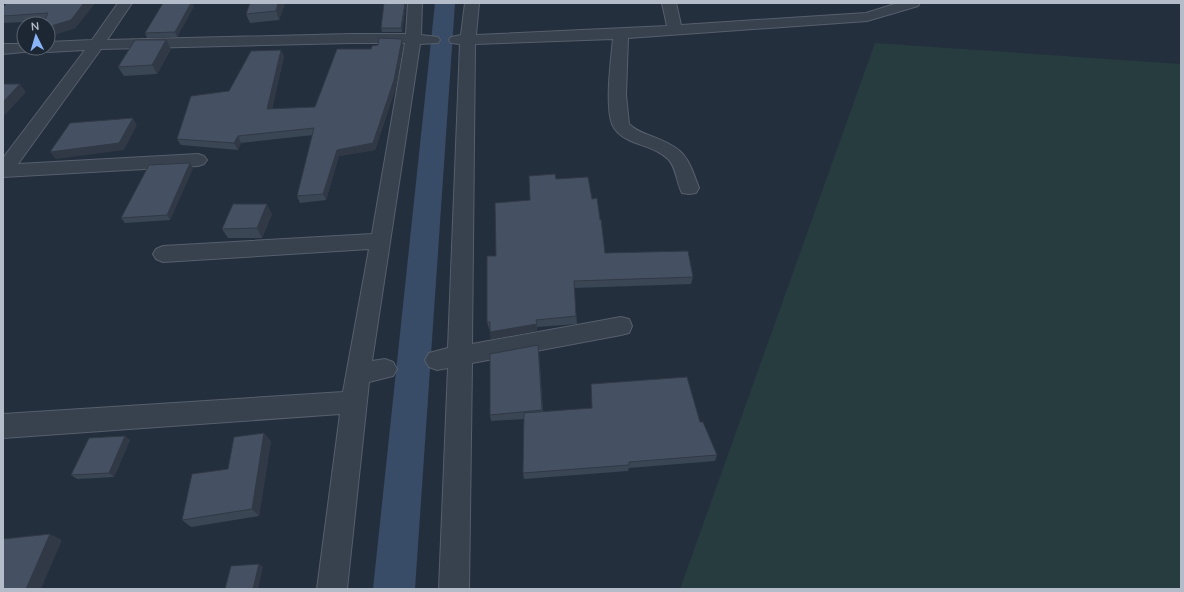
<svg xmlns="http://www.w3.org/2000/svg" width="1184" height="592" viewBox="0 0 1184 592" font-family="Mulish,sans-serif">
  <rect width="100%" height="100%" fill="#242f3e"/>
  <!-- green -->
  <path fill="#263c3f" d="M875 43 1181 64V589H680Z"/>
  <g fill="none" stroke-linecap="round" stroke-linejoin="round">
    <!-- canal -->
    <path fill="#394c67" fill-rule="evenodd" d="M435 3H455L415 589H373Z"/>
    <!-- minor casing -->
    <g stroke="#565f6c" stroke-width="2">
      <g id="minor">
        <path d="M118 3H132L107 40 351 34H406L408 3H422L421 35 438 37 440 40 438 43 420 44 372 361 385 359 393 362 397 369 393 376 369 382 347 589H317L340 414 3 438V414L343 392 369 249 163 262 156 259 153 254 156 249 163 246 372 234 405 43H351L101 49 18 164 198 154 204 156 207 160 204 164 198 166 3 177V158L85 50 48 52 43 50 41 48H48V42L92 40Z"/>
        <path d="M465 3H479L476 35 667 26 662 3H676L681 25 866 13 898 3H920L918 6 867 21 628 38 626 95 629 124C635 130 643 133 651 136 685 149 687 155 699 188L696 193 689 194 682 193C676 182 677 168 668 159 657 148 640 146 627 139 621 136 615 131 612 124 605 105 611 59 613 39L475 44 472 344 621 317 629 319 632 326 629 333 621 335 472 363 469 589H439L448 368 437 370 429 367 425 360 429 353 448 348 460 44 451 43 449 40 451 37 461 35Z"/>
        <path d="M3 44H24V48H36L33 51 3 54Z"/>
      </g>
    </g>
    <!-- minor -->
    <use href="#minor" fill="#38414e" fill-rule="evenodd"/>
  </g>
  <!-- wall -->
  <g fill="#3b4654">
    <path d="M95 3 75 28 48 37V24L45 21 3 23V7Z"/>
    <path d="M285 3 279 20 250 23 246 14Z"/>
    <path d="M384 3H406L402 32H382L381 28Z"/>
    <path d="M194 6 177 37 147 38 145 33Z"/>
    <path d="M403 45 396 87 375 150 339 156 326 200 300 203 297 196 313 135 241 143 238 150 181 145 177 139 229 91 284 56 272 109 315 107 371 49Z"/>
    <path d="M171 49 157 74 124 76 118 67Z"/>
    <path d="M193 168 170 220 125 223 121 218Z"/>
    <path d="M556 179 592 199 605 253 693 277 691 284 574 288 577 324 537 327V331L491 339 490 329H489L487 322 496 256 530 200Z"/>
    <path d="M272 214 262 238H228L222 229Z"/>
    <path d="M539 352 543 412 700 422 717 455 715 461 629 468 628 471 524 479 523 473 524 419 491 421 490 415Z"/>
    <path d="M125 436 130 440 114 477 77 479 71 475Z"/>
    <path d="M271 441 259 516 191 527 182 520 228 469Z"/>
  </g>
  <!-- shaded-wall -->
  <g fill="#303945">
    <path d="M84 3H95L75 28 48 37V27Z"/>
    <path d="M191 3H192L194 6 177 37 175 32Z"/>
    <path d="M278 3H285L279 20 276 11Z"/>
    <path d="M405 3H406L402 32 401 28Z"/>
    <path d="M402 39 403 45 396 87 375 150 339 156 326 200 323 194 337 150Z"/>
    <path d="M166 40 171 49 157 74 152 65Z"/>
    <path d="M281 50 284 56 270 116 267 109Z"/>
    <path d="M20 84 26 92 3 117V102Z"/>
    <path d="M133 118 137 125 124 150 56 159 50 152Z"/>
    <path d="M238 136 241 143 238 150 234 143Z"/>
    <path d="M190 163 193 168 170 220 167 215Z"/>
    <path d="M267 204 272 214 262 238 257 228Z"/>
    <path d="M536 320 537 331 491 339 490 332Z"/>
    <path d="M264 433 271 441 259 516 252 509Z"/>
    <path d="M125 436 130 440 114 477 109 473Z"/>
    <path d="M50 534 62 540 41 589H26Z"/>
    <path d="M259 564 263 567 258 589H253Z"/>
  </g>
  <!-- building -->
  <g fill="#455162" stroke="#303945">
    <path d="M7 3H84L71 20 48 27V24H43L48 13 3 16V7Z"/>
    <path d="M163 3H191L175 32 145 33Z"/>
    <path d="M250 3H278L276 11 246 14Z"/>
    <path d="M384 3H405L401 28H381Z"/>
    <path d="M379 38 402 39 394 80 373 143 337 150 323 194 297 196 314 128 238 136 234 143 177 139 191 96 229 91 251 51 281 50 267 109 315 107 337 49H371L372 46 378 45Z"/>
    <path d="M135 40H166L152 65 118 67Z"/>
    <path d="M3 84H20L3 102Z"/>
    <path d="M133 118 119 143 50 152 70 123Z"/>
    <path d="M190 163 167 215 121 218 149 165Z"/>
    <path d="M555 174 556 179 588 177 592 199 597 198 600 220 601 219 605 253 688 251 693 277 574 281 576 316 536 320 537 324 490 332V322H487V256H496L495 203 530 200 529 176Z"/>
    <path d="M233 204H267L257 228 222 229Z"/>
    <path d="M538 345 542 410 490 415V354Z"/>
    <path d="M687 377 700 422H703L717 455 629 462V465L523 473 524 413 592 408 591 384Z"/>
    <path d="M264 433 252 509 182 520 192 474 228 469 234 437Z"/>
    <path d="M125 436 109 473 71 475 89 438Z"/>
    <path d="M50 534 26 589H3V539Z"/>
    <path d="M259 564 253 589H225L231 566Z"/>
  </g>
  <!-- border -->
  <rect width="1184" height="592" fill="none" stroke="#b4bcc9" stroke-width="8"/>
  <!-- north arrow -->
  <g transform="translate(36 36) rotate(355)"><circle r="19" fill="#1d2633" stroke="#59626f"/>
  <path d="M0-3L7 15L0 10L-7 15Z" fill="#8ab4f8"/>
  <text y="-6" font-size="11" font-weight="bold" text-anchor="middle" fill="#b4bcc9">N</text>
  </g>
</svg>
